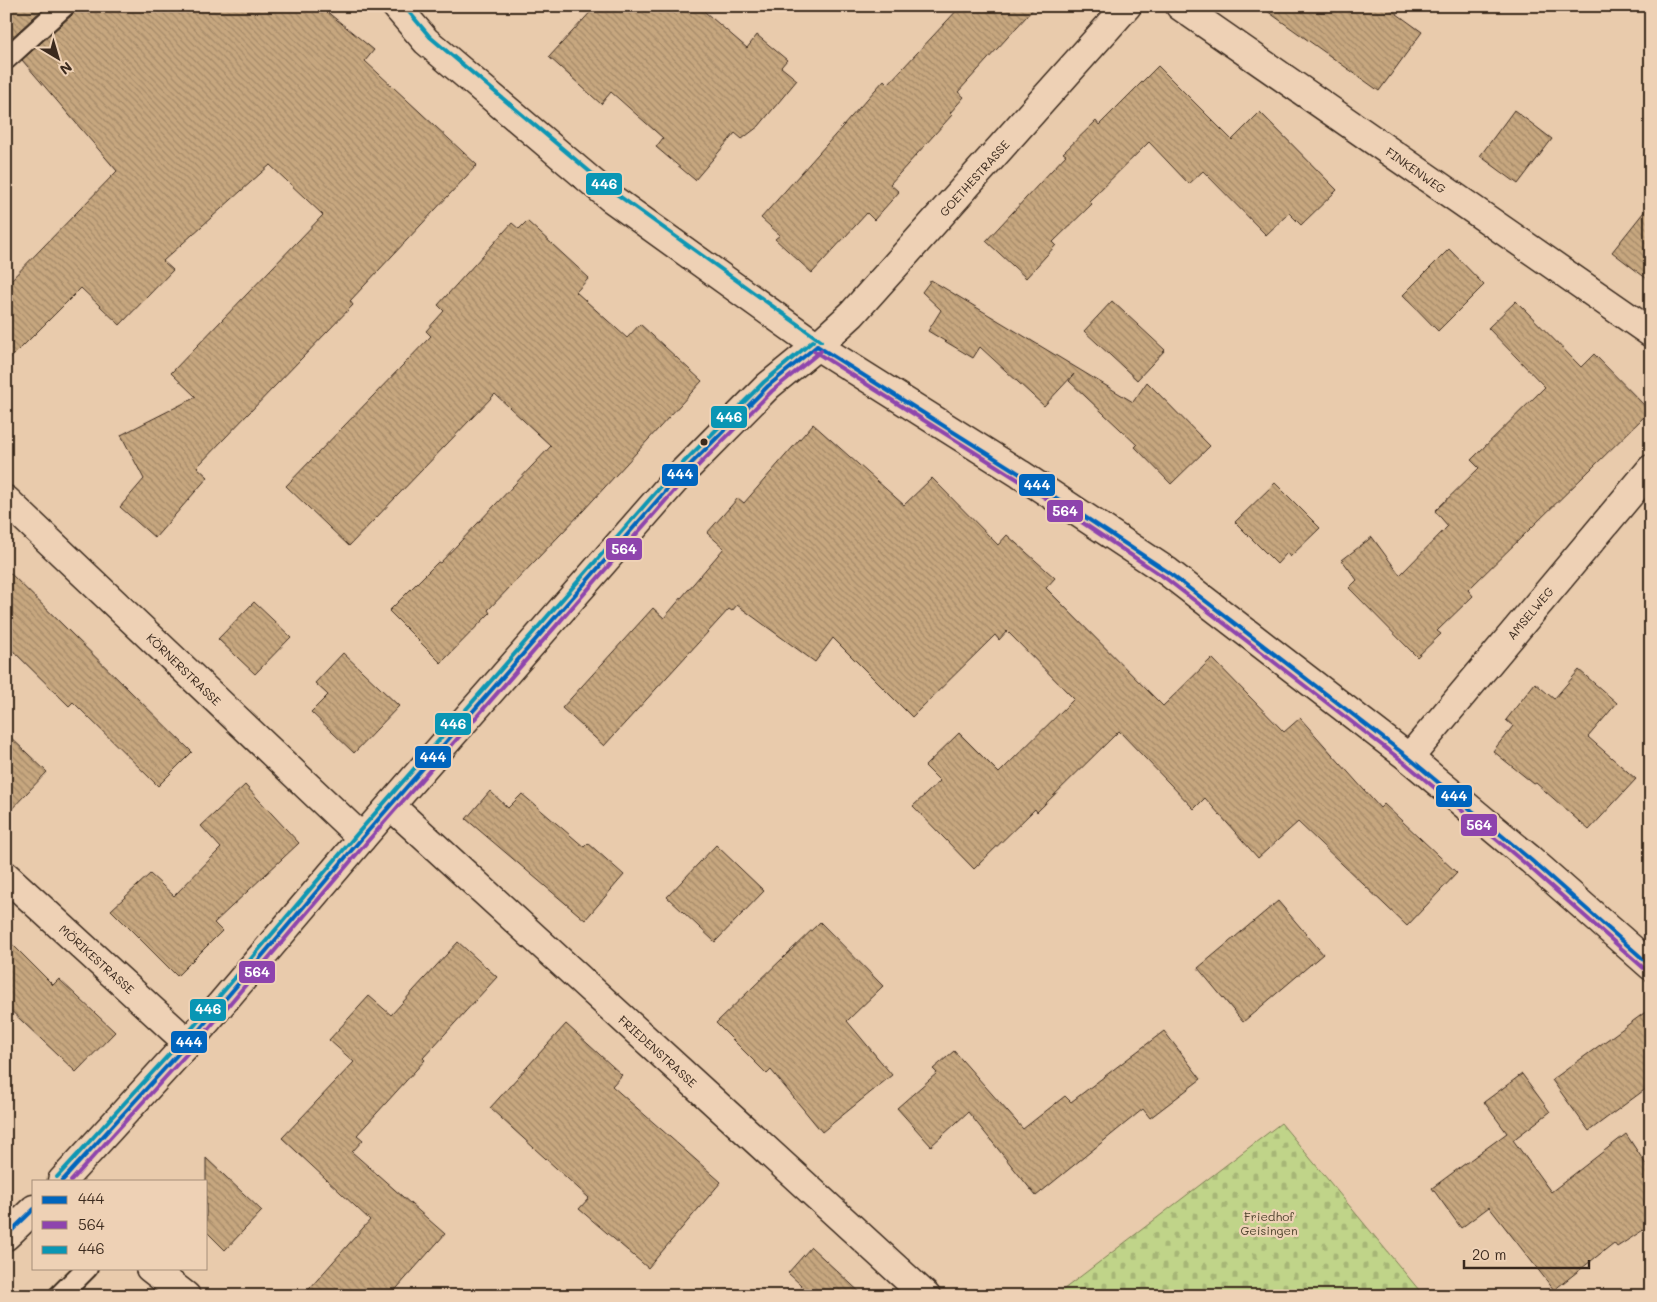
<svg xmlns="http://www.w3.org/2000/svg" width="1657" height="1302" viewBox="0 0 1657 1302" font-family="Mali,sans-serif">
  <defs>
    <pattern id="cemetery-stones" width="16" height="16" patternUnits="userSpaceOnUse" patternTransform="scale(1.25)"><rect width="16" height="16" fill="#c0d489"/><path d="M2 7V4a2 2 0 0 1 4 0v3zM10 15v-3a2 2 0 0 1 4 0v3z" fill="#a6b676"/></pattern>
    <pattern id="building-back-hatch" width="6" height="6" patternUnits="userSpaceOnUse" patternTransform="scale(1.25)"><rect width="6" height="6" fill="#c7a77f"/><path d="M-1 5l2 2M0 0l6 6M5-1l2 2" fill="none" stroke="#a38867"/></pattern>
  </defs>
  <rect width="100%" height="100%" fill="#e9cbac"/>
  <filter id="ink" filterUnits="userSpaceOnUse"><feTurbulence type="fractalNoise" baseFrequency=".02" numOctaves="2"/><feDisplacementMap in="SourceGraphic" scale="10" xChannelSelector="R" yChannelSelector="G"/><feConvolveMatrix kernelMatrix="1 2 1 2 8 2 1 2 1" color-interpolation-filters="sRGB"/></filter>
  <g filter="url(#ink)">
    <!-- cemetery -->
    <path fill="url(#cemetery-stones)" stroke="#7e7f54" d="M1281 1123 1424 1296H1055Z"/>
    <!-- building -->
    <g fill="url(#building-back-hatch)" stroke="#3b2a1e">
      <path d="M6 6H46L6 43Z"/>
      <path d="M76 6H320L374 50 365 61 477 165 350 301 353 305 197 467 208 477 155 538 120 507 144 479 121 435 196 397 171 373 323 215 270 165 163 261 173 270 120 325 81 288 6 363V285L117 171 22 60 72 15Z"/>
      <path d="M596 6H698L747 48 757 35 787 60 781 67 797 80 759 126 742 139 735 133 695 180 656 147 663 138 611 92 601 104 549 57Z"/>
      <path d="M961 6H1036L958 92 964 97 950 113 952 115 890 184 899 192 874 220 867 213 812 273 775 239 780 235 761 218 884 80 888 84Z"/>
      <path d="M1260 6H1386L1422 32 1379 91Z"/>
      <path d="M1158 66 1232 140 1260 112 1337 190 1301 225 1289 213 1266 235 1203 171 1189 184 1149 142 1089 201 1092 204 1053 242 1056 245 1026 278 986 241 1066 155 1063 153 1096 121 1099 125Z"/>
      <path d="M1514 110 1552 139 1518 184 1480 156Z"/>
      <path d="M1651 203V282L1612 252Z"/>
      <path d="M527 221 589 278 576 292 627 338 640 324 702 381 583 511 488 610 490 613 441 663 389 611 438 562 440 563 551 446 495 394 349 546 286 486 431 336 426 331 444 311 438 305 512 223 519 229Z"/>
      <path d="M1449 249 1484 285 1438 331 1403 295Z"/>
      <path d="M931 280 1133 402 1147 382 1210 446 1171 484 1135 447 1137 445 1069 381 1074 374 1044 406 980 347 973 358 928 331 941 310 922 292Z"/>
      <path d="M1112 301 1165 350 1137 380 1084 331Z"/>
      <path d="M1516 301 1581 367 1594 354 1650 411 1468 590 1473 596 1437 631 1441 634 1417 657 1349 588 1357 580 1342 560 1372 537 1400 575 1448 526 1435 511 1479 468 1471 460 1545 387 1488 328Z"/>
      <path d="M813 424 904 505 932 478 998 545 1007 535 1055 578 1046 588 1163 706 1212 658 1284 732 1300 718 1380 808 1384 804 1457 873 1407 926 1298 822 1258 858 1205 798 1194 809 1119 731 1037 812 1035 809 974 869 913 806 940 781 925 766 959 733 999 773 1074 699 1007 631 999 640 995 635 912 717 833 638 815 662 737 605 732 611 729 609 604 746 562 708 653 608 664 618 724 548 707 533 738 498 744 503Z"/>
      <path d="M1275 483 1320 528 1290 557 1287 553 1277 564 1235 522Z"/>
      <path d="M6 569 192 752 158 786 73 702 69 706 6 644Z"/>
      <path d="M254 602 291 637 255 674 218 639Z"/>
      <path d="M343 653 399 706 354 753 311 712 328 695 315 683Z"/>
      <path d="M1579 670 1617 703 1588 737 1636 779 1589 830 1536 783 1534 784 1493 751 1513 726 1506 720 1535 683 1554 699Z"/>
      <path d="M6 733 47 772 6 815Z"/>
      <path d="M245 785 299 843 214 923 222 931 177 976 111 910 150 874 174 896 221 848 201 826Z"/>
      <path d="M490 791 508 808 522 794 584 847 588 843 624 875 585 920 466 819Z"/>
      <path d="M716 845 764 891 715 942 667 897Z"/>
      <path d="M1278 901 1323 954 1243 1022 1198 968Z"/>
      <path d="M820 922 883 986 847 1021 892 1075 822 1132 771 1070 767 1074 716 1023Z"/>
      <path d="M6 938 53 985 59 979 115 1032 76 1072 6 1006Z"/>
      <path d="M458 942 497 977 423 1058 425 1060 357 1135 363 1140 352 1152 445 1234 390 1296H303L370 1220 282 1138 354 1062 329 1040 369 996 391 1015Z"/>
      <path d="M1651 1008V1085L1589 1131 1552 1080Z"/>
      <path d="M566 1024 622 1075 612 1086 721 1182 648 1268 579 1209 589 1198 490 1108Z"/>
      <path d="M1164 1031 1201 1079 1150 1118 1143 1109 1036 1196 968 1112 931 1146 897 1108 937 1073 933 1069 954 1051 1023 1129 1065 1096 1071 1102Z"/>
      <path d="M1522 1074 1550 1112 1513 1140 1551 1192 1626 1134 1651 1172V1225L1617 1247 1614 1243 1554 1290 1489 1207 1461 1228 1432 1188 1507 1133 1484 1102Z"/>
      <path d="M206 1158 262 1211 225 1250 206 1231Z"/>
      <path d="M811 1247 864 1296H813L788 1273Z"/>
    </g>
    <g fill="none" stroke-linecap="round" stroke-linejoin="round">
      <!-- service casing -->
      <g stroke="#3b2a1e" stroke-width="24">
        <g id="service">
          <path d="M6 59 64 6"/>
          <path d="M59 1296 87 1268"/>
        </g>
      </g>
      <!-- minor casing -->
      <g stroke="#3b2a1e" stroke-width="31">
        <g id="minor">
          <path d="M1180 6 1651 333"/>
          <path d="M6 500 362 838"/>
          <path d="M1409 758 1651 469"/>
          <path d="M391 806 926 1296"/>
          <path d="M6 876 188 1043"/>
          <path d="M62 1181 188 1043 362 838 676 479 768 386 817 346 852 314 1127 6"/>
          <path d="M6 1236 34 1209"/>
          <path d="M150 1268 186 1296"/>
        </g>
      </g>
      <!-- tertiary casing -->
      <g stroke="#3b2a1e" stroke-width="31">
        <path id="tertiary" d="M396 6 426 41 611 198 817 346 1020 474 1168 572 1409 758 1531 860 1651 966"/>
      </g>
      <!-- service -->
      <use href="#service" stroke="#eed1b5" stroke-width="20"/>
      <!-- minor -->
      <use href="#minor" stroke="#eed1b5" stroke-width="28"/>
      <!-- tertiary -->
      <use href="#tertiary" stroke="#eed1b5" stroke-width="28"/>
      <!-- bus-1 casing -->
      <g stroke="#eed1b5" stroke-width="8">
        <g id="bus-1">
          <path d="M817 346 1020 474 1168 572 1409 758 1531 860 1651 966"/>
          <path d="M62 1181 188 1043 362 838 676 479 768 386 817 346"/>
          <path d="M6 1236 34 1209"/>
        </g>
      </g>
      <!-- bus-2 casing -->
      <g stroke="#eed1b5" stroke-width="8">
        <g id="bus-2">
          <path d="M814 351 1017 479 1164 577 1405 763 1527 865 1647 971"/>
          <path d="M71 1181 193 1047 367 842 681 483 772 391 821 351"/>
        </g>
      </g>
      <!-- bus-3 casing -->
      <g stroke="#eed1b5" stroke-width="8">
        <g id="bus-3">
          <path d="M404 6 430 37 615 193 821 341"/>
          <path d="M57 1177 183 1039 357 834 671 475 764 382 813 341"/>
        </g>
      </g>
      <!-- bus-1 -->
      <use href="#bus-1" stroke="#0065bd" stroke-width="4"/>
      <!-- bus-2 -->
      <use href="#bus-2" stroke="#8e44ad" stroke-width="4"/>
      <!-- bus-3 -->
      <use href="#bus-3" stroke="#0996b4" stroke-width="4"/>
    </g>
  </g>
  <!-- markers -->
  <circle fill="#3b2a1e" stroke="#eed1b5" stroke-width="2" cx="704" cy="442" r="4.5"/>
  <g text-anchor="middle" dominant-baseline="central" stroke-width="4.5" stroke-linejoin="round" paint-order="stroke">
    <!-- street labels -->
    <g font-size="12" fill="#3b2a1e" stroke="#eed1b5">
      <text transform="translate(1416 170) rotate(35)">FINKENWEG</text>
      <text transform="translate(974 178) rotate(-48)">GOETHESTRASSE</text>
      <text transform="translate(1530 613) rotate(-50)">AMSELWEG</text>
      <text transform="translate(184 669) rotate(44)">KÖRNERSTRASSE</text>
      <text transform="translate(97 959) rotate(42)">MÖRIKESTRASSE</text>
      <text transform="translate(658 1051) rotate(42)">FRIEDENSTRASSE</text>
    </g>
    <!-- park labels -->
    <g font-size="12" fill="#4f442e" stroke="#eed1b5">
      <text x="1269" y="1216">Friedhof<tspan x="1269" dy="14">Geisingen</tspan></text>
    </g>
  </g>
  <g stroke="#eed1b5" stroke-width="2">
    <rect x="585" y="172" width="38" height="24" rx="5" fill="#0996b4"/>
    <rect x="710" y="405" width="38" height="24" rx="5" fill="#0996b4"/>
    <rect x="661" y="463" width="38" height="24" rx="5" fill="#0065bd"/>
    <rect x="1018" y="473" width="38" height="24" rx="5" fill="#0065bd"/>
    <rect x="1046" y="499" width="38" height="24" rx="5" fill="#8e44ad"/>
    <rect x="605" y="537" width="38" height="24" rx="5" fill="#8e44ad"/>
    <rect x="434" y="712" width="38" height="24" rx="5" fill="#0996b4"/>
    <rect x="414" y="745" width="38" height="24" rx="5" fill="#0065bd"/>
    <rect x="1435" y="784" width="38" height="24" rx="5" fill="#0065bd"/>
    <rect x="1460" y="813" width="38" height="24" rx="5" fill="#8e44ad"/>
    <rect x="238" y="960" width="38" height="24" rx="5" fill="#8e44ad"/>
    <rect x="189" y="998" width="38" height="24" rx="5" fill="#0996b4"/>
    <rect x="170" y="1030" width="38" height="24" rx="5" fill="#0065bd"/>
  </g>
  <g font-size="14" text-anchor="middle" font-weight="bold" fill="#fff">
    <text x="604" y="189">446</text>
    <text x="729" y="422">446</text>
    <text x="680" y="479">444</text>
    <text x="1037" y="490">444</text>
    <text x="1065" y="516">564</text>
    <text x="624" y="554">564</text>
    <text x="453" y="729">446</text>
    <text x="433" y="762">444</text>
    <text x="1454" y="801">444</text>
    <text x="1479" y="830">564</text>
    <text x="257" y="977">564</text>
    <text x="208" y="1014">446</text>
    <text x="189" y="1047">444</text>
  </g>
  <!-- margin -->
  <rect width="1657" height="1302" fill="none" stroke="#eed1b5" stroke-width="25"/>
  <rect x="12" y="12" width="1632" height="1277" fill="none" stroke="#3b2a1e" stroke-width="2" filter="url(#ink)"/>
  <!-- legend -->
  <rect x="32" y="1180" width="175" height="90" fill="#eed1b5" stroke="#a68e79"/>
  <rect x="42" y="1196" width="25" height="8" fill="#0065bd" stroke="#a68e79"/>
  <text x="78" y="1204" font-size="15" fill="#3b2a1e">444</text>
  <rect x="42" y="1221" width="25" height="8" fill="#8e44ad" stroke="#a68e79"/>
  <text x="78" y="1230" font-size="15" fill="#3b2a1e">564</text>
  <rect x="42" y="1246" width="25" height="8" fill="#0996b4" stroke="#a68e79"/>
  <text x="78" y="1254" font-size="15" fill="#3b2a1e">446</text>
  <!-- north arrow -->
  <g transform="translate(58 58) rotate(142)" stroke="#eed1b5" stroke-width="4" paint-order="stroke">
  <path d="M0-4L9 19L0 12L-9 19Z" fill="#3b2a1e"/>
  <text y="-8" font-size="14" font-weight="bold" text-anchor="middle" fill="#3b2a1e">N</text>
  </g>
  <!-- scale -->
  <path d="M1464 1260v8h125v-8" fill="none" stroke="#3b2a1e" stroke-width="2.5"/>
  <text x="1472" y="1260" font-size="15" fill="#3b2a1e" stroke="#eed1b5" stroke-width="4" paint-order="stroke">20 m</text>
</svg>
